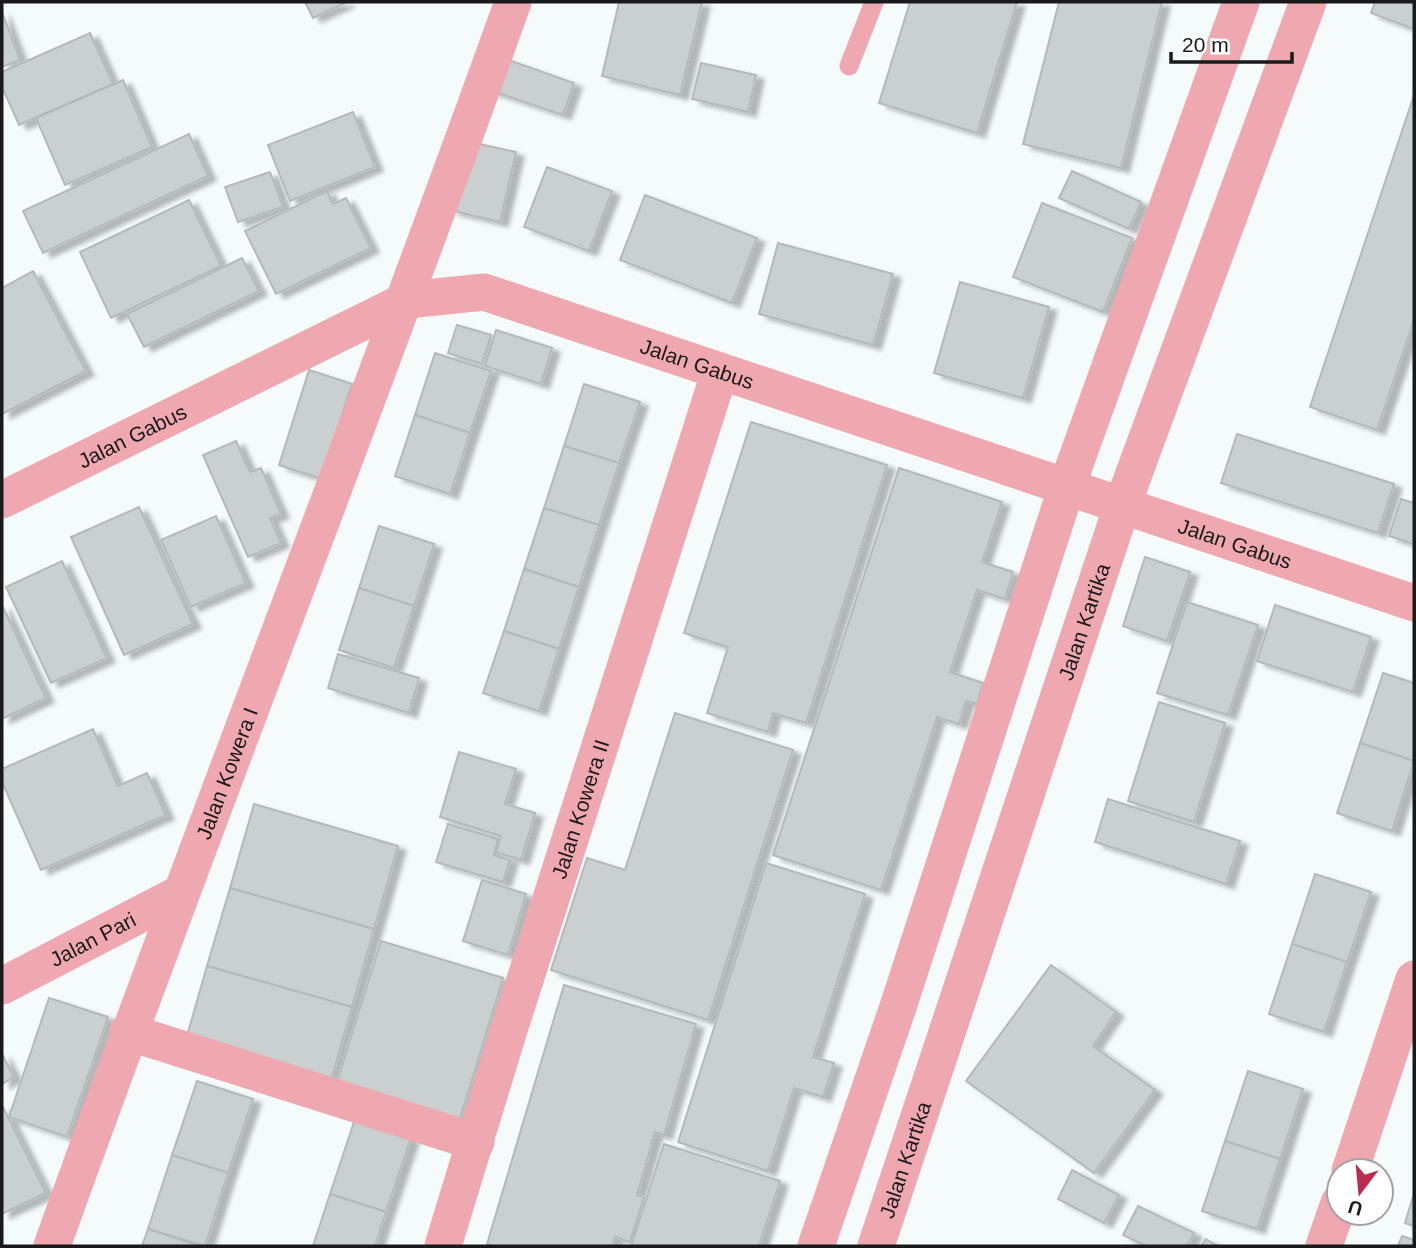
<svg xmlns="http://www.w3.org/2000/svg" width="1416" height="1248" viewBox="0 0 1416 1248" font-family="Arial,sans-serif">
  <defs>
    <filter id="shadow"><feDropShadow dx="8" dy="4.5" stdDeviation="2" flood-color="#0004"/></filter>
  </defs>
  <rect width="100%" height="100%" fill="#f5fafa"/>
  <!-- building -->
  <g fill="#cacfcf" stroke="#b4b9b9" stroke-width="2" filter="url(#shadow)">
    <path d="M305 2H347L313 18Z"/>
    <path d="M619 2H702L680 95 602 76Z"/>
    <path d="M910 2H1017L977 133 879 103Z"/>
    <path d="M1059 2H1162L1121 168 1023 144Z"/>
    <path d="M1375 2H1414V29L1371 13Z"/>
    <path d="M2 12 20 60 2 67Z"/>
    <path d="M90 33 113 84 19 125 2 87V72Z"/>
    <path d="M500 57 574 83 563 115 489 90Z"/>
    <path d="M701 63 756 75 748 112 692 99Z"/>
    <path d="M123 80 152 147 65 185 36 118Z"/>
    <path d="M1414 95V320L1377 430 1310 407Z"/>
    <path d="M353 112 375 167 290 201 268 145Z"/>
    <path d="M189 134 208 176 43 253 23 211Z"/>
    <path d="M466 141 516 152 500 222 450 210Z"/>
    <path d="M547 167 612 191 589 251 524 227Z"/>
    <path d="M1072 171 1141 202 1129 229 1059 198Z"/>
    <path d="M270 172 283 207 238 222 225 187Z"/>
    <path d="M327 191 333 204 346 198 371 248 276 294 245 231Z"/>
    <path d="M645 195 757 238 732 303 620 260Z"/>
    <path d="M189 200 221 266 111 318 80 252Z"/>
    <path d="M1042 203 1132 238 1103 312 1013 277Z"/>
    <path d="M778 243 893 274 873 345 759 314Z"/>
    <path d="M242 258 259 291 144 347 127 314Z"/>
    <path d="M33 271 86 371 2 414V288Z"/>
    <path d="M960 282 1049 307 1023 398 934 373Z"/>
    <path d="M457 325 491 335 482 364 448 353Z"/>
    <path d="M496 330 552 348 541 384 485 366Z"/>
    <path d="M435 353 491 371 470 433 415 415Z"/>
    <path d="M309 370 352 384 321 479 279 465Z"/>
    <path d="M584 384 640 402 619 463 564 446Z"/>
    <path d="M415 415 470 433 450 494 395 476Z"/>
    <path d="M751 422 887 465 806 723 773 713 768 732 707 713 728 647 684 633Z"/>
    <path d="M1237 434 1394 484 1378 533 1221 483Z"/>
    <path d="M236 441 250 472 261 468 281 514 270 518 281 543 248 557 203 455Z"/>
    <path d="M564 446 619 463 599 525 544 508Z"/>
    <path d="M899 468 1002 502 982 562 1013 572 1005 599 977 590 950 672 983 683 977 704 966 701 959 724 937 717 881 890 773 855Z"/>
    <path d="M1401 499 1414 503V544L1389 536Z"/>
    <path d="M139 507 193 624 124 655 71 537Z"/>
    <path d="M544 508 599 525 579 587 524 569Z"/>
    <path d="M216 516 246 583 191 607 161 540Z"/>
    <path d="M379 526 434 544 414 606 359 588Z"/>
    <path d="M1145 557 1190 572 1167 641 1123 626Z"/>
    <path d="M62 561 107 658 51 683 6 587Z"/>
    <path d="M524 569 579 587 559 649 504 631Z"/>
    <path d="M359 588 414 606 394 668 339 650Z"/>
    <path d="M1187 602 1258 625 1228 715 1157 693Z"/>
    <path d="M2 605 46 698 2 719Z"/>
    <path d="M1275 605 1371 637 1353 692 1257 661Z"/>
    <path d="M504 631 559 649 539 711 483 693Z"/>
    <path d="M338 654 419 678 409 713 328 688Z"/>
    <path d="M1383 673 1414 683V761L1360 743Z"/>
    <path d="M1159 702 1225 723 1194 822 1128 801Z"/>
    <path d="M675 713 793 750 708 1020 551 970 587 858 625 870Z"/>
    <path d="M93 729 118 786 147 773 166 815 41 870 2 782V769Z"/>
    <path d="M1360 743 1414 761 1392 831 1337 813Z"/>
    <path d="M459 752 516 769 505 804 535 813 521 860 496 852 501 836 440 817Z"/>
    <path d="M1108 799 1240 841 1226 884 1095 842Z"/>
    <path d="M254 804 398 846 374 929 230 888Z"/>
    <path d="M448 824 498 839 494 855 510 860 503 882 436 862Z"/>
    <path d="M766 863 865 894 813 1057 834 1063 823 1097 794 1088 768 1171 678 1142Z"/>
    <path d="M1315 874 1371 892 1347 962 1292 944Z"/>
    <path d="M482 880 526 894 508 955 463 941Z"/>
    <path d="M230 888 374 929 352 1007 207 966Z"/>
    <path d="M381 941 503 978 459 1122 336 1085Z"/>
    <path d="M1292 944 1347 962 1324 1032 1269 1014Z"/>
    <path d="M1051 965 1116 1012 1093 1046 1155 1090 1094 1173 966 1081Z"/>
    <path d="M207 966 352 1007 330 1084 185 1043Z"/>
    <path d="M564 985 696 1024 664 1135 655 1132 637 1195 644 1197 630 1242 615 1237 612 1246H494L487 1244Z"/>
    <path d="M49 998 108 1017 67 1137 9 1117Z"/>
    <path d="M2 1054 14 1077 2 1084Z"/>
    <path d="M1248 1071 1303 1089 1280 1159 1225 1141Z"/>
    <path d="M197 1081 253 1099 228 1173 172 1155Z"/>
    <path d="M2 1105 46 1193 2 1214Z"/>
    <path d="M355 1119 411 1138 386 1212 330 1194Z"/>
    <path d="M1225 1141 1280 1159 1257 1229 1202 1211Z"/>
    <path d="M664 1144 780 1181 759 1246H631Z"/>
    <path d="M172 1155 228 1173 205 1246 148 1229Z"/>
    <path d="M1072 1170 1119 1195 1104 1223 1058 1199Z"/>
    <path d="M1414 1193V1226L1405 1223Z"/>
    <path d="M330 1194 386 1212 375 1246H313Z"/>
    <path d="M1138 1206 1194 1233 1187 1246H1146L1123 1235Z"/>
    <path d="M148 1229 200 1246H142Z"/>
    <path d="M1402 1236 1414 1240V1246H1398Z"/>
    <path d="M1206 1239 1218 1246H1201Z"/>
  </g>
  <g fill="none" stroke-linecap="round" stroke-linejoin="round">
    <!-- service -->
    <path stroke="#efa8b0" stroke-width="19" d="M849 66 874 2"/>
    <!-- minor -->
    <g stroke="#efa8b0" stroke-width="37">
      <path id="s1" d="M2 500 407 300 484 292 1414 603"/>
      <path id="s2" d="M2 986 181 893"/>
      <path d="M128 1032 476 1142"/>
      <path d="M1350 1171 1414 979"/>
      <path id="s3" d="M52 1246C201 830 364 419 513 2"/>
      <path id="s4" d="M443 1246 508 1033 720 371"/>
      <path d="M816 1246 898 1007 1067 486 1241 2"/>
      <path id="s5" d="M876 1246 1122 506 1308 2"/>
      <path d="M1324 1246 1339 1203"/>
    </g>
  </g>
  <g text-anchor="middle" dominant-baseline="central" stroke-width="5" stroke-linejoin="round" paint-order="stroke">
    <!-- street labels -->
    <g font-size="21" fill="#191a1b" stroke="#fff">
      <text stroke="none"><textPath href="#s1" startOffset="754">Jalan Gabus</textPath></text>
      <text stroke="none"><textPath href="#s1" startOffset="145">Jalan Gabus</textPath></text>
      <text stroke="none"><textPath href="#s1" startOffset="1321">Jalan Gabus</textPath></text>
      <text stroke="none"><textPath href="#s5" startOffset="658">Jalan Kartika</textPath></text>
      <text stroke="none"><textPath href="#s3" startOffset="504">Jalan Kowera I</textPath></text>
      <text stroke="none"><textPath href="#s4" startOffset="458">Jalan Kowera II</textPath></text>
      <text stroke="none"><textPath href="#s2" startOffset="102">Jalan Pari</textPath></text>
      <text stroke="none"><textPath href="#s5" startOffset="91">Jalan Kartika</textPath></text>
    </g>
  </g>
  <!-- border -->
  <rect width="1416" height="1248" fill="none" stroke="#191a1b" stroke-width="7"/>
  <!-- north arrow -->
  <g transform="translate(1360 1192) rotate(196)"><circle r="33" fill="#ffffff" stroke="#a3a3a4" stroke-width="2"/>
  <path d="M0-5L12 26L0 18L-12 26Z" fill="#bc2c4f"/>
  <text y="-10" font-size="19" font-weight="bold" text-anchor="middle" fill="#191a1b">U</text>
  </g>
  <!-- scale -->
  <path d="M1171 52v10h121v-10" fill="none" stroke="#191a1b" stroke-width="3.5"/>
  <text x="1182" y="52" font-size="21" fill="#191a1b" stroke="#ffffff" stroke-width="5" paint-order="stroke">20 m</text>
</svg>
